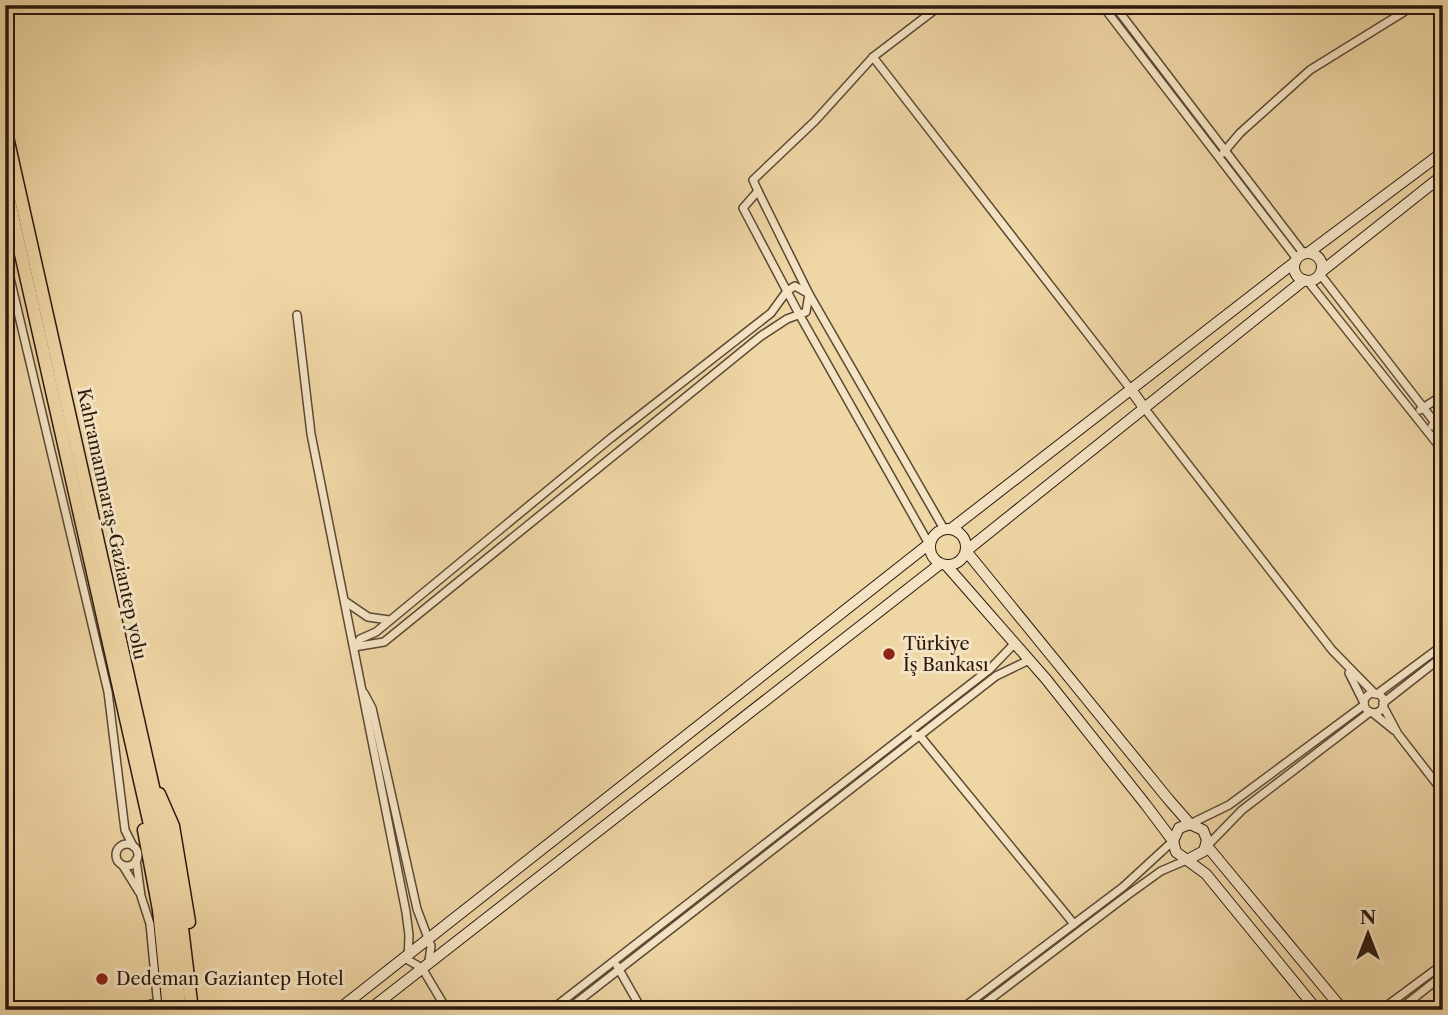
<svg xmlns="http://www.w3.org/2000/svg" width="1448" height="1015" viewBox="0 0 1448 1015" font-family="'Libre Caslon Text',serif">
  <rect width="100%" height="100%" fill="#efd6a5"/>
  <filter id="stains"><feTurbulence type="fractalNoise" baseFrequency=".00286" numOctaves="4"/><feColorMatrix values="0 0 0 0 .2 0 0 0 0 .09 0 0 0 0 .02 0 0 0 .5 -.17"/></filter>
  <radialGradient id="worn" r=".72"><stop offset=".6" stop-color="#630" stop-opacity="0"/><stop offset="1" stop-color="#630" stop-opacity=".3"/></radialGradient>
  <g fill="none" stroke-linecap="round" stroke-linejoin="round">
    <!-- street casing -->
    <g stroke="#5b4834" stroke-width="10">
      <g id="street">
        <path d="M1102 5 1297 259"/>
        <path d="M1114 5 1304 254"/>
        <path d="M873 57 1132 391"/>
        <path d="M1223 153 1240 133 1310 70 1415 5"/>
        <path d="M758 191 809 294 944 529"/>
        <path d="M5 257 108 692 125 830 133 846"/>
        <path d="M1320 274 1443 433"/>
        <path d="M1307 280 1443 451"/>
        <path d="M795 286 809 294 806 312 787 319 761 336 384 642 354 647 360 639 376 632 611 438 771 313 787 291Z"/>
        <path d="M297 315 311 434 406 912 409 935 408 960 422 968 447 1010"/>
        <path d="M1145 409 1332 650 1375 694"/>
        <path d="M1420 410 1443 395"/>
        <path d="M1432 426 1443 412"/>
        <path d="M929 544 799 314 743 208 758 191 753 180 815 121 873 57 941 5"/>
        <path d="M346 602 368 617 389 620"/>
        <path d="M1349 673 1364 703"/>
        <path d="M364 693 372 708 417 909 431 946 429 961"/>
        <circle cx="1374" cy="703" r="10"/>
        <path d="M1377 694 1443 645"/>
        <path d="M1383 703 1443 656"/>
        <path d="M1383 706 1398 734 1443 792"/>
        <path d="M1373 713 1394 730"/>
        <path d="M915 735 920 736 1074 924"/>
        <path d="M1190 824 1229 805 1364 705"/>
        <circle cx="127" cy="855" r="11"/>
        <path d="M1207 846 1242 810 1370 712"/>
        <path d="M136 860 141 896 150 924 158 1007"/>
        <path d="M123 866 139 892"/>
        <path d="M617 966 642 1010"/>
        <path d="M140 1010 151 1004 160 1009"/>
        <path d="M551 1010 990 669 1015 643"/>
        <path d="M567 1010 996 676 1029 660"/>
        <path d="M960 1010 1123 887 1173 841"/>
        <path d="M976 1010 1129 894 1161 871 1189 859"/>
        <path d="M1381 1010 1443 964"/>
        <path d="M1399 1010 1443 975"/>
      </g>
    </g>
    <!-- secondary casing -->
    <g stroke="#2a180e" stroke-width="12">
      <g id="secondary">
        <path d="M1308 253 1443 152"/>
        <circle cx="1308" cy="267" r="14"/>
        <path d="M1322 271 1443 175"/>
        <path d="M1132 391 1145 409"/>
        <circle cx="948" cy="547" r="18"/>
        <path d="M951 529 1295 262"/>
        <path d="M947 566 1046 679 1146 805 1173 841 1176 852 1206 874 1317 1010"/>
        <path d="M1173 841 1179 828 1190 824"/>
        <path d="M1207 846 1343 1010"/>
        <path d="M1189 859 1204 851 1207 840 1203 830 1190 824 1169 800 966 551 1304 280"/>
        <path d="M338 1010 929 544"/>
        <path d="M369 1010 940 564"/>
      </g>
    </g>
    <!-- highway casing -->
    <g stroke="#2a180e" stroke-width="15">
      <g id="highway">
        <path d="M5 128 166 845 182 928 192 1010"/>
        <path d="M5 183 155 847 171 929 180 1010"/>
        <path d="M159 794 173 826 189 922"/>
        <path d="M144 830 159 910 169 1010"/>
      </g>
    </g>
    <!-- street -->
    <use href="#street" stroke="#f5e4c4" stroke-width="7"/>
    <!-- secondary -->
    <use href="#secondary" stroke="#f5e4c4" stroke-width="10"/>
    <!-- highway -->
    <use href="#highway" stroke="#efd6a5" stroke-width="12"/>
  </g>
  <!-- markers -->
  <g fill="#8f2418" stroke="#f5e4c4" stroke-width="2.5">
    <circle cx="889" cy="654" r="7"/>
    <circle cx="102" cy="979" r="7"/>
  </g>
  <g text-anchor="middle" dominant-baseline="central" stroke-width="6" stroke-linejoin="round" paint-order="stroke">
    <!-- street labels -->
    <g font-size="18" fill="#2a180e" stroke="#f5e4c4">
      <text transform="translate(112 524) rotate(78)">Kahramanmaraş-Gaziantep yolu</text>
    </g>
    <!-- poi labels -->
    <g font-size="18" fill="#2a180e" stroke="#f5e4c4" text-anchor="start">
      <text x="903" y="644">Türkiye<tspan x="903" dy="21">İş Bankası</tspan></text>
      <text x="116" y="979">Dedeman Gaziantep Hotel</text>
    </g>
  </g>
  <!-- margin -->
  <rect width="1448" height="1015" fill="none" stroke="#efd6a5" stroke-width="28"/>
  <rect x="7" y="7" width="1434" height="1001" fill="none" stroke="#2a180e" stroke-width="3.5"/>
  <rect x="14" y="14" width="1420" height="987" fill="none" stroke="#2a180e" stroke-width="2"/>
  <!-- north arrow -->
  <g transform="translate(1368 934)" stroke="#f5e4c4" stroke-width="5" paint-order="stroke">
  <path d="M0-5L12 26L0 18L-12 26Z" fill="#2a180e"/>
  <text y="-10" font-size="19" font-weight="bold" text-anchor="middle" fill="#2a180e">N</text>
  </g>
  <rect width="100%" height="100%" filter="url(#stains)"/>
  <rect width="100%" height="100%" fill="url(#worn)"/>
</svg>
